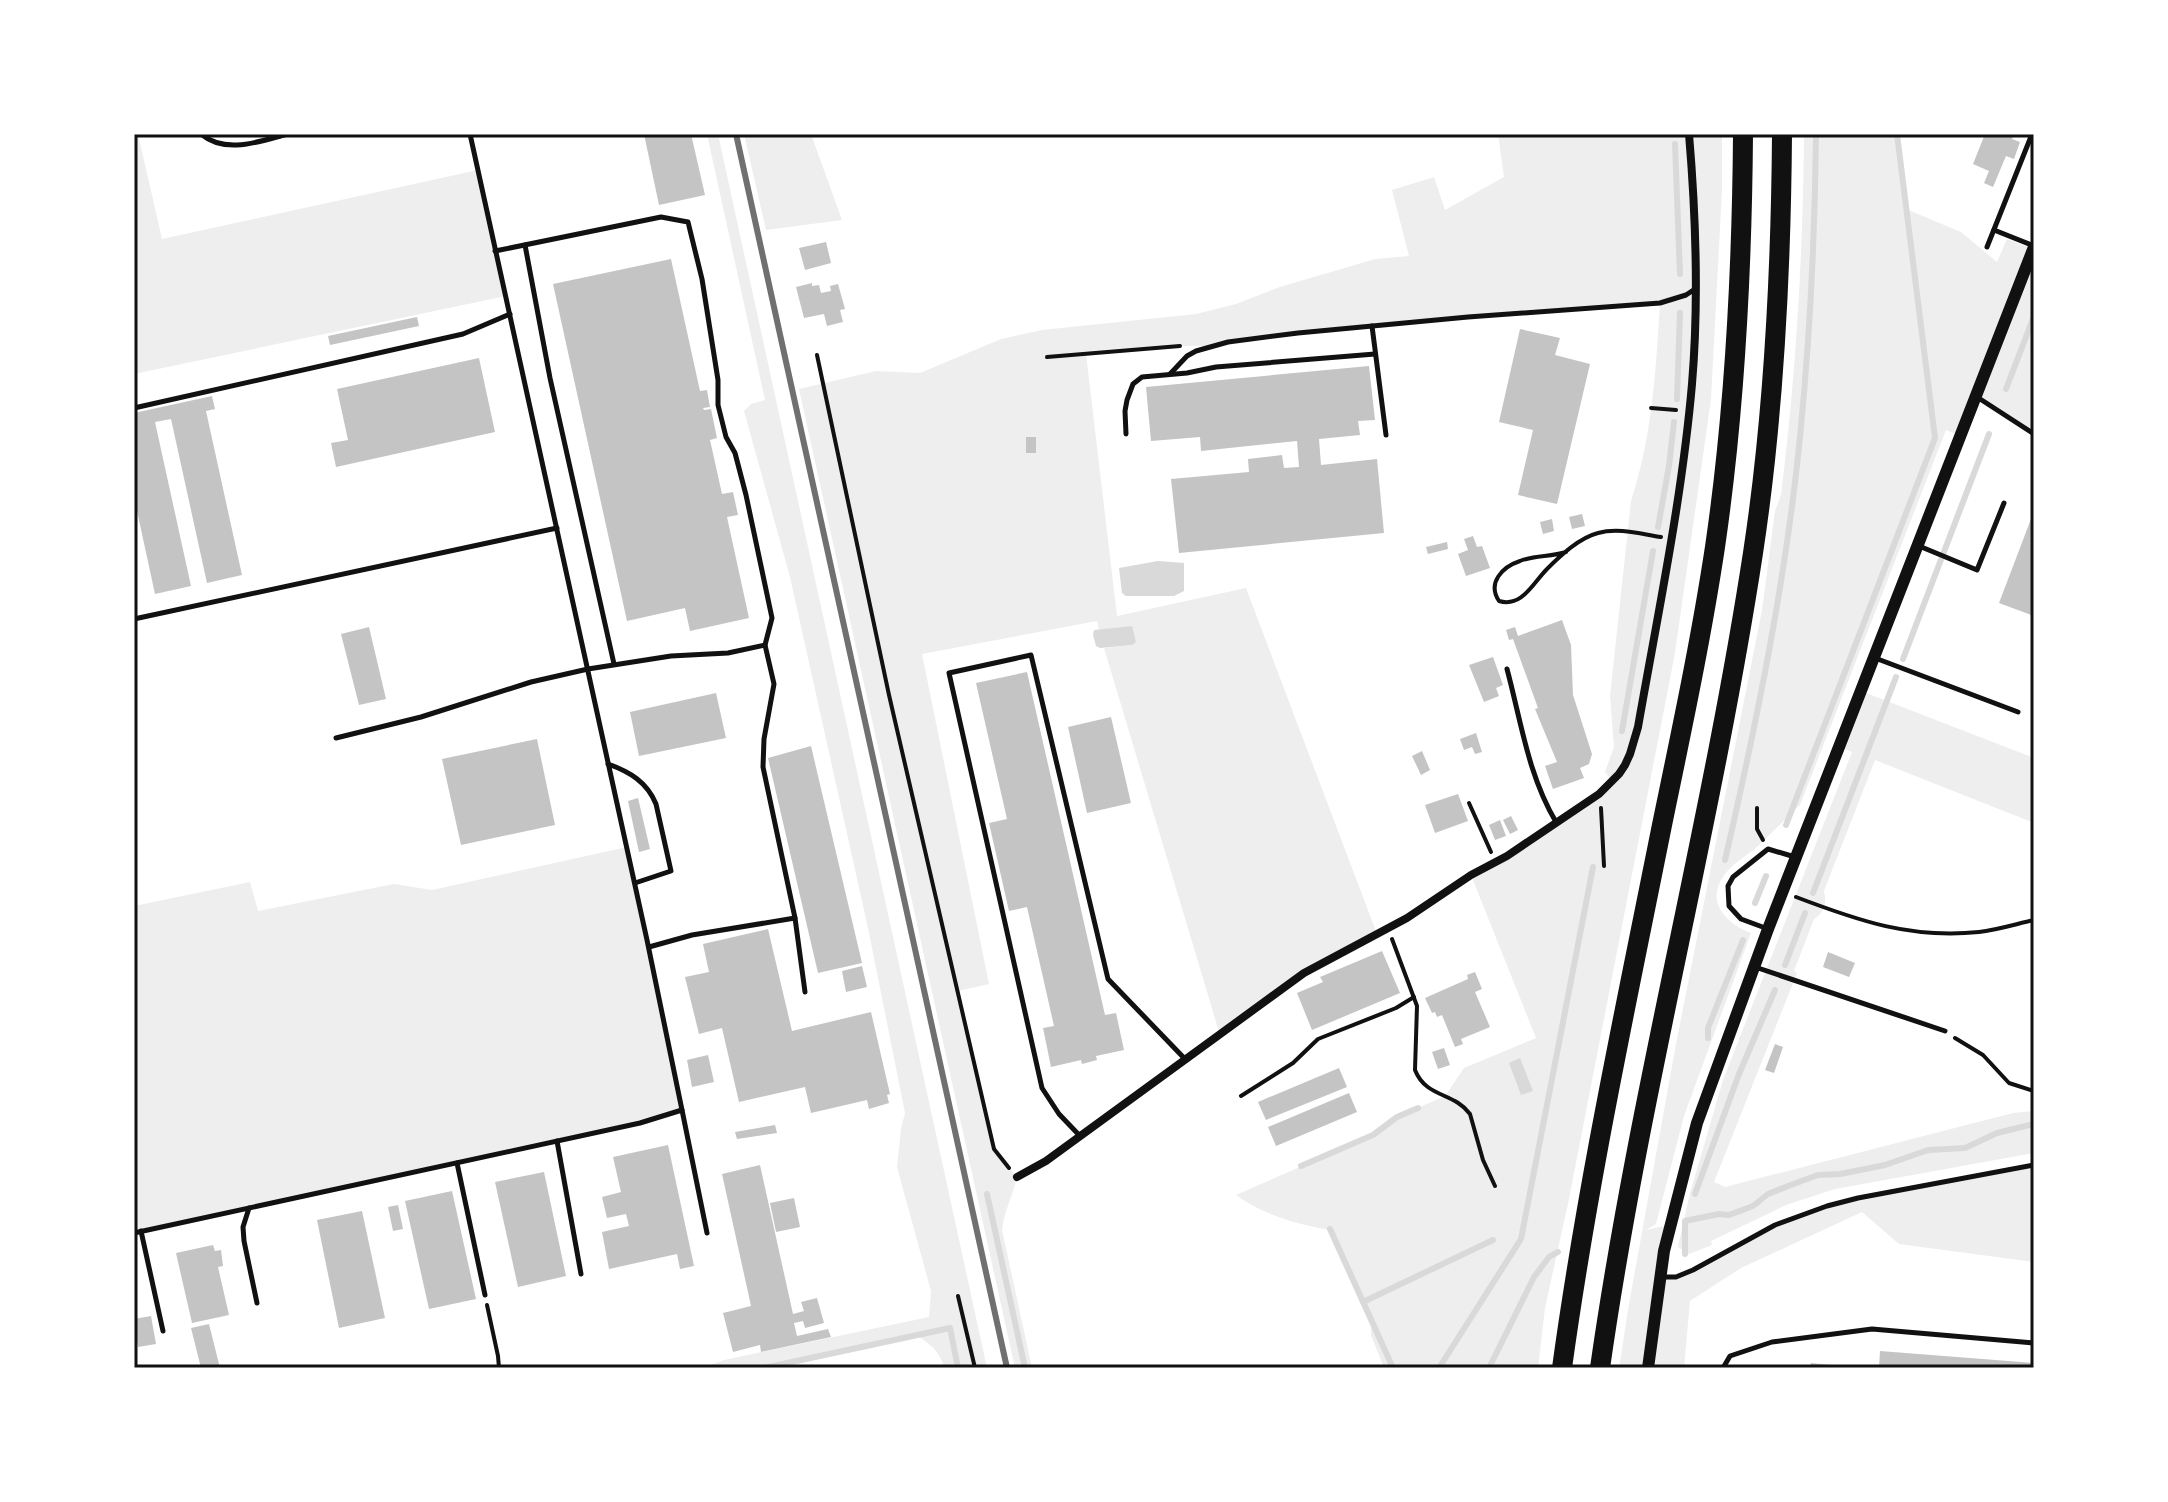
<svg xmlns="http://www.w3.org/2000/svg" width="2168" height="1502" viewBox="0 0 2168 1502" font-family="Raleway,sans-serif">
  <rect width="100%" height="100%" fill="#fff"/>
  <!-- green -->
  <g fill="#eee">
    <path d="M134 134H138L162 239 478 170 506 296 134 374Z"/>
    <path d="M707 134H718L987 1368H944C940 1351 930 1344 916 1335L764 1368H703L724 1360 929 1317 931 1291 897 1167 901 1129 905 1113 868 928 790 577 744 411 751 404 765 400Z"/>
    <path d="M744 134H811L842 220 766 230Z"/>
    <path d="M1498 134H1722V190L1711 399 1675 653 1569 1199 1545 1308 1538 1368H1384L1371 1335V1321L1330 1230C1296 1224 1264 1215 1236 1195L1373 1135 1397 1117 1445 1096 1464 1068 1536 1038 1471 875 1507 856 1612 781 1605 772 1614 747 1610 696 1631 501C1652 438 1656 369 1660 303L1298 333 1210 346H1183L1086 354 1117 616 1246 588 1377 934 1323 962 1220 1035 1104 648 1132 645V626L1099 630 1097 621 922 654 989 984 958 991 994 1149 1017 1177C1013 1195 1004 1211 1002 1230L1032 1368H1015L799 389 876 371 920 373 1001 339 1042 330 1196 314 1236 304 1280 287 1375 259 1409 256 1392 190 1434 177 1445 210 1504 177Z"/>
    <path d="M1804 134H1897L1906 209 1961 232 1997 262 2007 239 2033 249 2034 247V434L1976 397 1961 436 1946 430 1800 805C1786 818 1773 832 1759 845 1747 856 1729 865 1721 880 1707 905 1729 925 1751 933L1684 1116 1656 1224 1646 1230 1669 1225 1659 1277H1676L1775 1225 1827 1206 2034 1165V1262L1899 1244 1862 1212 1741 1268 1690 1301 1684 1368H1619L1629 1304 1676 1044 1762 610 1775 511 1781 495C1796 375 1803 255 1804 134Z"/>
    <path d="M1861 691 2034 758V823L1875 760 1824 891C1827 903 1824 913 1814 919L1794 971 1797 973 1714 1182 1725 1187 2013 1113 2034 1111V1153L1835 1189 1786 1205 1711 1241 1712 1245 1689 1254 1678 1247 1690 1193 1723 1080 1852 752 1840 747Z"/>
    <path d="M627 847 682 1110 640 1123 134 1233V906L250 882 258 911 394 884 432 890Z"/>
  </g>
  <!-- water -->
  <g fill="#d9d9d9">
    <path d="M1158 561 1184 563V591L1174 596H1126L1122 593 1119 568Z"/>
    <path d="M1132 626 1136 642 1132 645 1100 648 1096 646 1093 635 1094 630Z"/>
    <path d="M1520 1058 1533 1091 1521 1095 1509 1063Z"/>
  </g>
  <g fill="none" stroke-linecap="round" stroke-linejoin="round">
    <!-- stream -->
    <g stroke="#d9d9d9" stroke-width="6">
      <path d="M1675 144 1680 274"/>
      <path d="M2006 389 2034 316"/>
      <path d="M1677 399 1680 313"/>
      <path d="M1658 527 1669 466 1674 422"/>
      <path d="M1903 659 1989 434"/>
      <path d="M1622 731 1653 551"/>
      <path d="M1786 825 1935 438 1897 134"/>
      <path d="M1725 860C1757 721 1786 579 1800 437 1810 336 1815 235 1816 134"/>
      <path d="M1813 893 1896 677"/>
      <path d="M1755 903 1766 876"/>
      <path d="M1785 965 1805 913"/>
      <path d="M1708 1038V1028L1743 940"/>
      <path d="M1301 1166 1373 1135 1397 1117 1418 1108"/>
      <path d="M987 1194 1025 1368"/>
      <path d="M1695 1194 1739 1074 1775 990"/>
      <path d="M1330 1229 1393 1368"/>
      <path d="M1685 1254V1221L1719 1214 1729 1215 1753 1206 1768 1194 1788 1186 1818 1175 1840 1174 1885 1165 1928 1150 1965 1148 1997 1133 2034 1124"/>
      <path d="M1363 1302 1493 1240"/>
      <path d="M764 1368 950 1328 958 1368"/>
      <path d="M1439 1368 1521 1239 1593 867"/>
      <path d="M1489 1368 1534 1277 1549 1257 1558 1252"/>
    </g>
  </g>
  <!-- building -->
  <g fill="#c4c4c4">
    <path d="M644 134H691L705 195 659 205Z"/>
    <path d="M1985 134H2014L2012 139 2020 142 2014 159 2006 156 1993 187 1984 183 1989 171 1973 164Z"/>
    <path d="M826 242 831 263 805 270 799 248Z"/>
    <path d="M671 259 700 391 707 390 710 407 703 408 704 410 711 409 717 438 710 440 722 494 733 492 738 515 727 517 749 618 690 631 685 608 627 621 553 284Z"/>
    <path d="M812 283V286L819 285 821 293 831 291 830 286 838 284 845 309 840 310 843 322 827 326 824 314 804 318 796 287Z"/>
    <path d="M417 317 419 326 330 345 328 336Z"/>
    <path d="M1520 329 1560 338 1555 355 1590 364 1557 504 1518 495 1533 430 1499 422Z"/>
    <path d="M479 358 495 432 336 467 331 443 348 440 337 389Z"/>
    <path d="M1369 366 1375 420 1358 421 1360 435 1319 439 1321 465 1377 459 1384 533 1179 553 1171 479 1249 472 1248 459 1282 455 1284 468 1299 467 1297 441 1201 451 1200 437 1151 441 1146 387Z"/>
    <path d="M212 396 215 409 206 411 242 575 207 583 171 419 155 422 191 586 155 594 134 497V413Z"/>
    <rect x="1026" y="437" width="10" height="16"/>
    <path d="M2034 511V616L1999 603Z"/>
    <path d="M1582 514 1585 526 1572 529 1569 517Z"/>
    <path d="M1552 519 1554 531 1543 534 1540 522Z"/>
    <path d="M1473 536 1477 547 1482 546 1490 568 1466 576 1458 554 1468 550 1464 539Z"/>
    <path d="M1447 542 1448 549 1428 554 1426 547Z"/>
    <path d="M1562 620 1571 645 1573 695 1592 754 1589 764 1580 768 1584 778 1553 789 1545 766 1557 762 1535 709 1538 708 1513 639 1509 640 1506 630 1515 627 1518 636Z"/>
    <path d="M369 627 386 699 359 705 341 634Z"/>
    <path d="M1493 657 1503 685 1496 688 1499 696 1484 702 1469 665Z"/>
    <path d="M1027 672 1105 1015 1116 1013 1124 1050 1096 1056 1097 1060 1082 1064 1081 1060 1051 1067 1043 1028 1054 1026 1027 907 1009 911 989 823 1007 819 976 683Z"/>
    <path d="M716 693 726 738 639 756 630 712Z"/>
    <path d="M1111 717 1131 803 1087 813 1068 727Z"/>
    <path d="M1476 733 1482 752 1475 754 1472 747 1464 750 1460 739Z"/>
    <path d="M537 739 555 825 461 845 442 759Z"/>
    <path d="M811 746 862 963 818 973 768 758Z"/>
    <path d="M1422 751 1430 770 1421 775 1412 756Z"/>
    <path d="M1458 794 1468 821 1435 833 1425 805Z"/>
    <path d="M638 798 650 849 639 852 628 801Z"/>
    <path d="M1511 816 1518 830 1510 834 1503 820Z"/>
    <path d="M1500 820 1506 836 1495 840 1489 825Z"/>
    <path d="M768 929 792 1031 871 1012 890 1094 887 1095 889 1103 869 1109 867 1100 811 1113 805 1087 739 1102 722 1028 699 1034 685 977 709 972 703 944Z"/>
    <path d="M1382 951 1400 993 1312 1030 1297 993 1323 982 1320 977Z"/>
    <path d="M1828 952 1855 963 1849 977 1823 967Z"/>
    <path d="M862 966 867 987 846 992 842 971Z"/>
    <path d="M1475 972 1482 989 1475 992 1490 1027 1461 1039 1463 1044 1455 1047 1442 1015 1437 1017 1435 1012 1432 1013 1425 998 1468 979 1467 975Z"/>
    <path d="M1775 1044 1783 1047 1774 1073 1765 1070Z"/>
    <path d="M1444 1048 1450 1065 1438 1069 1432 1052Z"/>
    <path d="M708 1055 714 1082 692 1087 687 1060Z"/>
    <path d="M1339 1068 1347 1087 1266 1120 1258 1102Z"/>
    <path d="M1349 1093 1357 1112 1276 1146 1268 1127Z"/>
    <path d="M775 1125 777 1133 737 1139 735 1132Z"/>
    <path d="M668 1145 694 1266 680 1269 677 1254 609 1269 602 1232 629 1226 626 1214 607 1218 602 1197 621 1192 613 1157Z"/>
    <path d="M760 1165 793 1314 804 1311 801 1302 817 1298 824 1323 805 1328 803 1321 794 1323 797 1336 828 1329 831 1337 761 1352 760 1345 733 1352 723 1313 751 1306 722 1174Z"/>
    <path d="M544 1172 566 1276 518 1287 495 1182Z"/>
    <path d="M452 1191 476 1299 429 1309 405 1201Z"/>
    <path d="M794 1198 800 1227 776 1232 770 1203Z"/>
    <path d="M398 1205 403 1229 393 1231 388 1207Z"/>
    <path d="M362 1211 385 1318 339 1328 317 1220Z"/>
    <path d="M213 1245 215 1251 221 1250 223 1266 218 1267 229 1315 192 1323 176 1253Z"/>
    <path d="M151 1316 156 1344 138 1347 134 1319Z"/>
    <path d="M209 1324 220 1368H201L191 1328Z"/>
    <path d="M1880 1351 2034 1363V1368H1879Z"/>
    <path d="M1811 1363 1840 1366V1368H1809Z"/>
  </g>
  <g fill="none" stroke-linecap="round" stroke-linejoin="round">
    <!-- path -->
    <g stroke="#111" stroke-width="4">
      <path d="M817 355 889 695 994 1149 1009 1168"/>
      <path d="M1047 357 1180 346"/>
      <path d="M1651 408 1676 410"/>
      <path d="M1566 552C1551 557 1534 555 1520 561 1502 567 1487 583 1499 601 1522 608 1533 583 1547 569 1561 555 1579 538 1598 533 1618 527 1641 534 1661 537"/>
      <path d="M1469 803 1491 852"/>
      <path d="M1601 808 1604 866"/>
      <path d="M1757 808V829L1763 840"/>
      <path d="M1796 897C1859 921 1911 939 1979 932 1997 930 2016 924 2034 920"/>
      <path d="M1392 939 1417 1006 1415 1070C1426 1098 1454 1092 1470 1114L1483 1160 1495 1186"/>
      <path d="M1955 1038 1983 1055 2009 1083 2034 1091"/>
      <path d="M1241 1096 1293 1063 1318 1039 1396 1008 1414 997"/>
      <path d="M958 1296 975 1368"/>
      <path d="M487 1305 498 1356 499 1368"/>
    </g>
    <!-- service -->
    <g stroke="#111" stroke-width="5">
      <path d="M201 134C226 155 260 141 288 134"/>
      <path d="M1994 230 2034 246"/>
      <path d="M525 245 550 378 614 664"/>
      <path d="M1987 247 2032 134"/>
      <path d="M495 251 661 217 688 222 702 279 718 380V405L726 437 735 453 746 495 772 618 765 645 774 684 764 739 763 767 795 918"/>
      <path d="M1372 326 1386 435"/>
      <path d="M1170 374 1187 356 1196 351 1228 342 1298 333 1468 317 1660 303 1686 295 1695 289"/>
      <path d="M1977 397 2034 434"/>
      <path d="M134 408 463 334 510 314"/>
      <path d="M1126 434 1125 411 1127 400 1133 384 1142 377 1187 373 1216 367 1375 354"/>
      <path d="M1919 546 1977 570 2004 503"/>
      <path d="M134 619 557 528"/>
      <path d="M1875 658 2018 712"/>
      <path d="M1507 669C1521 721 1528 775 1556 822"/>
      <path d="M336 738 421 717 531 682 588 669 671 656 728 653 765 645"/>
      <path d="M608 764C630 772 647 782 656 804L671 871 635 883"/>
      <path d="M1768 929 1741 919 1729 906 1728 886 1733 877 1768 849 1795 857"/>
      <path d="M649 947 692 935 795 918 805 992"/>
      <path d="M1755 967 1945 1031"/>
      <path d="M682 1110 707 1233"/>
      <path d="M1080 1136 1059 1114 1042 1088 949 673 1031 655 1108 979 1185 1059"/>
      <path d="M557 1141 581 1274"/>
      <path d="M457 1163 485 1295"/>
      <path d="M249 1208 243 1227 244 1241 257 1303"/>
      <path d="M141 1231 163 1331"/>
      <path d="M134 1233 640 1123 682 1110 647 940 470 134"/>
      <path d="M1660 1277H1676L1693 1270 1775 1225 1827 1206 1858 1198 2034 1165"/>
      <path d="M1723 1368 1730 1356 1772 1342 1872 1329 2034 1343"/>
    </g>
    <!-- minor -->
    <path stroke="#111" stroke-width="8" d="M1017 1177 1046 1161 1304 973 1407 918 1471 875 1507 856 1599 794 1619 774 1625 765 1630 754 1638 727C1658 613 1682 499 1692 384 1699 301 1696 217 1689 134"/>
    <!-- tertiary -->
    <path stroke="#111" stroke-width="12" d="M1648 1368 1664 1251 1697 1123 1768 929 2034 247"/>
    <!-- motorway -->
    <g stroke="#111" stroke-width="20">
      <path d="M1562 1368C1587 1186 1626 1005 1662 825 1681 733 1701 640 1715 547 1735 410 1742 272 1743 134"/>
      <path d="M1600 1368C1639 1094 1711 827 1753 553 1774 415 1781 274 1782 134"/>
    </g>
    <!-- rail -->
    <path stroke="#707070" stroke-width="6" d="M736 134 1007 1368"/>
  </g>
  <!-- border -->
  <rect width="2168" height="1502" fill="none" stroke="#ffffff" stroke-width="272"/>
  <rect x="136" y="136" width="1896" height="1230" fill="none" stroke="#111" stroke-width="3"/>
</svg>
